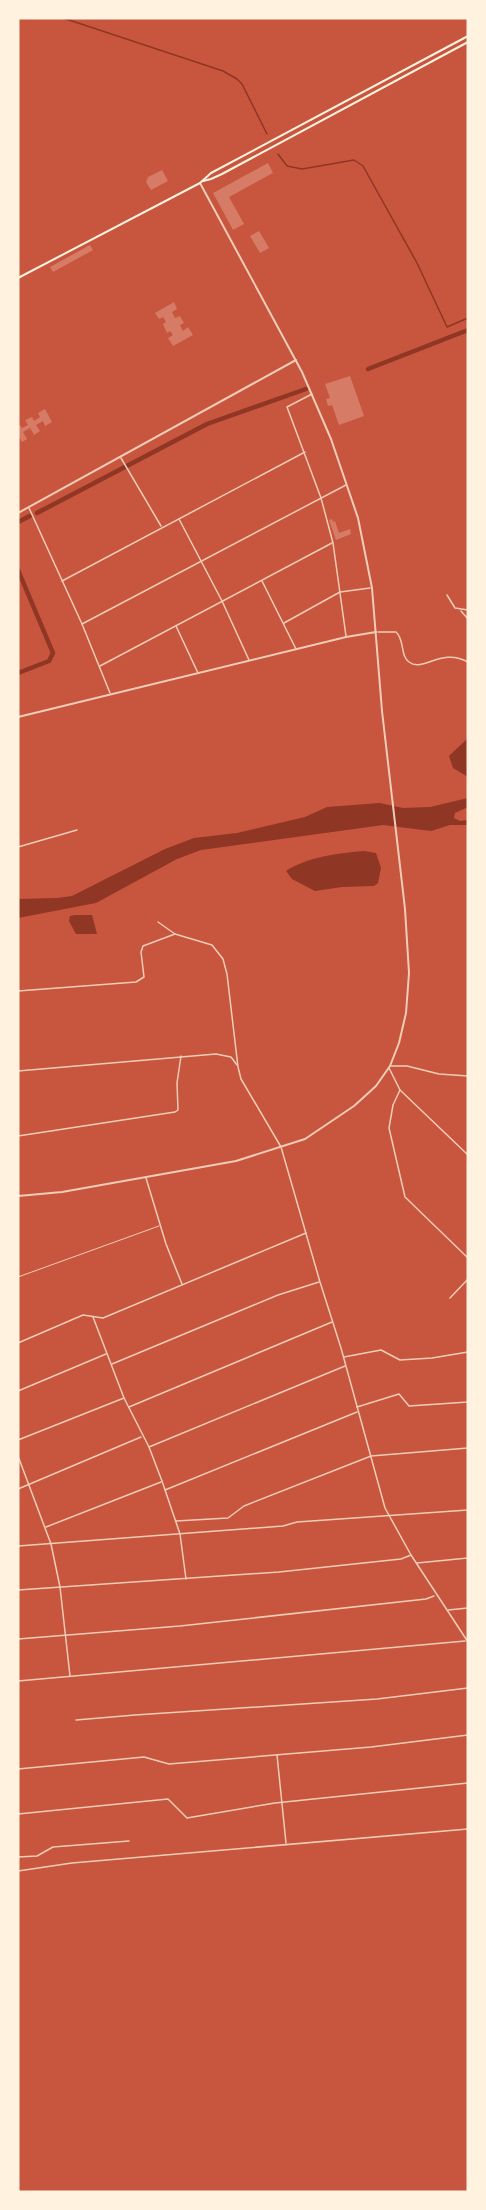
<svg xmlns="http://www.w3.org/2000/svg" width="486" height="2210" viewBox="0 0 486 2210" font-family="Ubuntu,sans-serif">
  <rect width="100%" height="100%" fill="#c8553d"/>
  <!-- water -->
  <g fill="#8f3625">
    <path d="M468 738V777L453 768 449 756Z"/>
    <path d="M468 798V807L455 813 454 818 460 821 468 820V825H450L431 831 383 825 201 850 177 859 96 903 18 918V899L57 898 72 896 165 849 194 838 237 833 305 817 327 807 380 803 403 808 430 807Z"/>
    <path d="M364 851 376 853 381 868 378 883 374 886 342 887 315 891 292 879 286 871C307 857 339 853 364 851Z"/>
    <path d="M75 915H92L97 934H76L69 921 70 916Z"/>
  </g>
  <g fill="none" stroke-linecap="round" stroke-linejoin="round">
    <!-- stream -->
    <g stroke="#8f3625" stroke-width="1.5">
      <path d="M63 18 223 71 237 79 242 84 267 134"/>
      <path d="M278 154 287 166 302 169 354 160 363 166 417 263 447 327 468 318"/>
    </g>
    <!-- canal -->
    <g stroke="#8f3625" stroke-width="4.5">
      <path d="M368 369 468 330"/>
      <path d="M37 513 207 424 306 389"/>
      <path d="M18 522 30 516"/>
      <path d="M18 570 53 653 49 661 18 673"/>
    </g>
  </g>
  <!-- building -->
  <g fill="#d67c66">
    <path d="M268 163 273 173 229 197 244 224 233 230 213 193Z"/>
    <path d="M162 170 168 181 151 190 146 182 148 177Z"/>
    <path d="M259 231 269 248 260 253 250 236Z"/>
    <path d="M90 245 93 250 53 272 50 267Z"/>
    <path d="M174 302 177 309 172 312 175 318 180 316 184 323 180 325 183 331 188 327 193 335 173 346 168 338 173 335 170 331 167 333 163 324 166 322 163 317 159 319 155 313Z"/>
    <path d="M350 376 364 416 339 425 332 405 328 406 326 399 330 398 325 384Z"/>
    <path d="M45 409 52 422 45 426 43 421 36 425 40 431 34 435 30 428 23 432 27 439 22 442 18 435V426L20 425 22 428 28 425 25 420 32 417 34 421 40 417 38 413Z"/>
    <path d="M332 519 333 522 335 521 339 533 350 529 351 534 336 540 329 520Z"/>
  </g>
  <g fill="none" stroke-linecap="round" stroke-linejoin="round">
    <!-- service -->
    <path stroke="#f1ccb7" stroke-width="1" d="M18 1277 159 1226"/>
    <!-- minor -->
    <g stroke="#f1ccb7" stroke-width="1.5">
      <path d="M312 394 287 407 321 498 333 543 346 636"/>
      <path d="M121 458 161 526"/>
      <path d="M29 508 82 624 110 693"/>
      <path d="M179 519 222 601 249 660"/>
      <path d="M62 581 305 452"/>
      <path d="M262 581 296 649"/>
      <path d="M447 595 455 608 468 610"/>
      <path d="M461 611 468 619"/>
      <path d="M284 623 340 592 370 588"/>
      <path d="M82 624 346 485"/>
      <path d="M176 626 198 673"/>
      <path d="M378 632H396C405 640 400 656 409 662 423 673 441 647 468 662"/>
      <path d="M100 666 332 543"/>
      <path d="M18 847 77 830"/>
      <path d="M158 922 175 934 212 945 223 959 227 974 238 1067 241 1079 281 1147 320 1282 341 1348 385 1508 411 1555 468 1642"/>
      <path d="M18 991 136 982 144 977 141 952 143 946 175 934"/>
      <path d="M390 1066H407L439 1074 468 1076"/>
      <path d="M389 1068 400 1090 468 1155"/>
      <path d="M18 1071 216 1054 231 1057 237 1065"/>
      <path d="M400 1090 393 1105 389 1128 405 1197 468 1258"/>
      <path d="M18 1136 175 1112 178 1110 177 1083 181 1056"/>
      <path d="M146 1178 166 1244 182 1284"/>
      <path d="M450 1298 468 1279"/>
      <path d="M93 1317 124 1398 149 1447 162 1481 180 1534 186 1579"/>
      <path d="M18 1343 83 1315 103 1318 306 1233"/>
      <path d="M344 1357 381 1350 400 1360 432 1358 468 1352"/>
      <path d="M112 1364 278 1295 319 1282"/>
      <path d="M18 1391 106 1354"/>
      <path d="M129 1407 332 1322"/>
      <path d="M357 1407 399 1394 409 1406 468 1402"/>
      <path d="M18 1440 124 1398"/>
      <path d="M149 1447 345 1366"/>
      <path d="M18 1456 51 1544 60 1587 70 1676"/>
      <path d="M18 1489 141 1437"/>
      <path d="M165 1490 357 1412"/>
      <path d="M176 1521 228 1518 244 1506 371 1456 468 1448"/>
      <path d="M46 1527 161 1482"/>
      <path d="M18 1546 283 1526 297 1522 468 1510"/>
      <path d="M417 1563 468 1558"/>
      <path d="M18 1590 279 1572 401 1559 411 1555"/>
      <path d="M448 1610 468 1608"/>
      <path d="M18 1639 180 1626 426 1599 434 1596"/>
      <path d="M18 1681 465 1641"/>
      <path d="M76 1720 135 1715 377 1699 468 1688"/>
      <path d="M277 1755 286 1843"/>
      <path d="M18 1769 144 1757 169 1764 371 1747 468 1735"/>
      <path d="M18 1814 168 1799 187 1818 275 1803 468 1783"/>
      <path d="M18 1857 37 1856 53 1847 129 1841"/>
      <path d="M18 1871 72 1863 468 1829"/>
    </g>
    <!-- tertiary -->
    <g stroke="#f1ccb7" stroke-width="2">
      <path d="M18 513 296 360"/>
      <path d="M18 717 346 637 376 632"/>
      <path d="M18 1196 62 1192 236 1161 305 1139 354 1106 376 1086 390 1066 399 1043 406 1013 409 973 405 909 382 711 372 588 358 518 331 439 302 372 200 183"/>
    </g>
    <!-- secondary -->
    <g stroke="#fff3e0" stroke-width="2">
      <path d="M203 181 211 179 222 174 468 42"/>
      <path d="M18 278 200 183 211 173 468 36"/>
    </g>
  </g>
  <!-- border -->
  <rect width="486" height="2210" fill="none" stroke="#fff3e0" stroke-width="39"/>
</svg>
